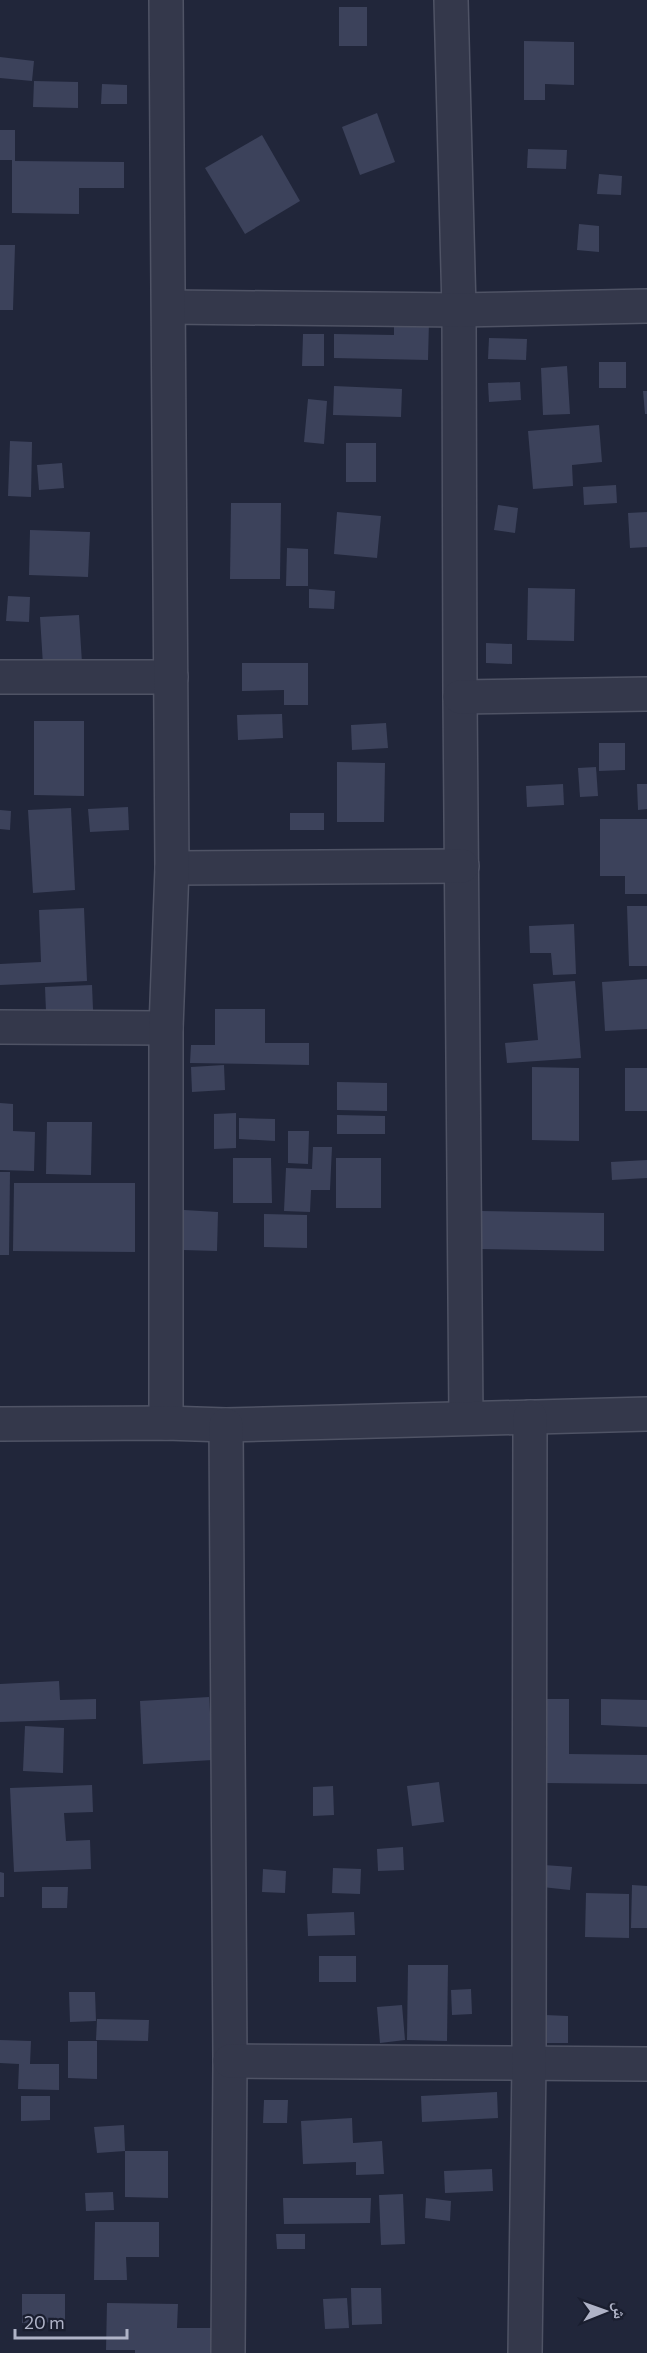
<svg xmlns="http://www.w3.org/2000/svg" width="647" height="2353" viewBox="0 0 647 2353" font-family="Commissioner,'Noto Naskh Arabic',sans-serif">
  <rect width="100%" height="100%" fill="#21263a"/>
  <!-- building -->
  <g fill="#3c425b">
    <rect x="339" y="7" width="28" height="39"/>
    <path d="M524 41 574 42V85L545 84V100H524Z"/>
    <path d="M0 57 34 61 32 81 0 78Z"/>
    <path d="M34 81 78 82V108L33 107Z"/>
    <path d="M102 84 127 85V104H101Z"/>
    <path d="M377 113 395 162 360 175 342 127Z"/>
    <path d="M0 130H15V161L124 162V188H79V214L12 213V160H0Z"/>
    <path d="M262 135 300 201 245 234 205 168Z"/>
    <path d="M528 149 567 150 566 169 527 168Z"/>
    <path d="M599 174 622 176 621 195 597 194Z"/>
    <path d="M579 224 599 226V252L577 250Z"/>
    <path d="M0 245H15L13 310H0Z"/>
    <path d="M394 320 429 321 428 360 334 358V334L394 335Z"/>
    <path d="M303 334H324V366H302Z"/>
    <path d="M489 338 527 339 526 360 488 359Z"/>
    <rect x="599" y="362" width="27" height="26"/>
    <path d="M567 366 570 414 543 415 541 368Z"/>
    <path d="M520 382 521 400 489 402 488 383Z"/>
    <path d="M334 386 402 389 401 417 333 415Z"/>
    <path d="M643 391H647V414H645Z"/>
    <path d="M308 399 327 401 324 444 304 442Z"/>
    <path d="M599 425 602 462 572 465 573 486 533 489 528 431Z"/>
    <path d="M10 441 32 442 31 497 8 496Z"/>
    <rect x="346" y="443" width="30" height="39"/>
    <path d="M62 463 64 488 39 490 37 465Z"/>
    <path d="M616 485 617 503 584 505 583 487Z"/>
    <path d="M231 503H281L280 579H230Z"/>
    <path d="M498 505 518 508 515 533 494 530Z"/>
    <path d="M337 512 381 516 377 558 334 554Z"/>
    <path d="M647 512V547L630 548 628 513Z"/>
    <path d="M30 530 90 532 88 577 29 575Z"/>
    <path d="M287 548 308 549V586H286Z"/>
    <path d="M528 588 575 589 574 641 527 640Z"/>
    <path d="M309 589 335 591 334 609 309 608Z"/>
    <path d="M8 596 30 597 29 622 6 621Z"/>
    <path d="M79 615 82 663 43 665 40 617Z"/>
    <path d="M486 643 512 644V664L486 663Z"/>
    <path d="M242 663H308V705H284V690L242 691Z"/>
    <path d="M282 714 283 738 238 740 237 715Z"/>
    <path d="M34 721H84V796L34 795Z"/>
    <path d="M386 723 388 748 352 750 351 725Z"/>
    <path d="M599 743H625V770L599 771Z"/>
    <path d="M337 762 385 763 384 822H337Z"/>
    <path d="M596 767 598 796 580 797 578 768Z"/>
    <path d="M563 784 564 805 527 807 526 786Z"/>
    <path d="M637 784H647V809L638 810Z"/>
    <path d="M128 807 129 830 90 832 88 809Z"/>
    <path d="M71 808 75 890 33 893 28 810Z"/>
    <path d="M0 810 11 811 10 830 0 829Z"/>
    <rect x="290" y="813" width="34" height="17"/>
    <path d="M600 819H647V894H625V876H600Z"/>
    <path d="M627 906H647V966H629Z"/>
    <path d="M84 908 87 981 0 985V964L41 962 39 910Z"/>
    <path d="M574 924 576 974 553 975 551 953H530L529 926Z"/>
    <path d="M647 979V1029L605 1031 602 982Z"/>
    <path d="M575 981 581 1058 507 1063 505 1043 538 1040 533 984Z"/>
    <path d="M92 985 94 1034 47 1036 45 987Z"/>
    <path d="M215 1009H265V1043H309V1065L190 1063 191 1045H215Z"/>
    <path d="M224 1065 225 1090 192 1092 191 1067Z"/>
    <path d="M532 1067 579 1068V1141L532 1140Z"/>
    <rect x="625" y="1068" width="22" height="43"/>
    <path d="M337 1082 387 1083V1111L337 1110Z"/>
    <path d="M0 1103 13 1104V1131L35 1132 34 1171 0 1170Z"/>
    <path d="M236 1113V1148L214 1149V1114Z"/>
    <path d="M337 1115 385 1116V1134H337Z"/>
    <path d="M239 1118 275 1119V1141L239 1139Z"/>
    <path d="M47 1122H92L91 1175 46 1174Z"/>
    <path d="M288 1131H309L308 1164 288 1163Z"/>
    <path d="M313 1147H332L330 1190H311L310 1212 284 1211 286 1168 312 1169Z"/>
    <path d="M233 1158H271L272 1203H233Z"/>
    <rect x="336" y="1158" width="45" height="50"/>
    <path d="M647 1160V1178L612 1180 611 1162Z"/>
    <path d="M0 1172H10L9 1255H0Z"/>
    <path d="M14 1183H135V1252L13 1251Z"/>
    <path d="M184 1210 218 1212 217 1251 183 1250Z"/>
    <path d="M481 1211 604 1213V1251L480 1249Z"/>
    <path d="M264 1214 307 1215V1248L264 1247Z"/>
    <path d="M59 1681 60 1700 96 1699V1719L0 1722V1684Z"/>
    <path d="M209 1697 213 1760 143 1764 140 1701Z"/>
    <path d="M545 1699H569V1754L647 1755V1784L544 1783Z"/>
    <path d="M601 1699 647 1700V1727L601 1725Z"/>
    <path d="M25 1726 64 1728 63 1773 23 1771Z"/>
    <path d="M439 1782 444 1822 412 1826 407 1786Z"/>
    <path d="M92 1785 93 1812 64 1813 66 1841 90 1840 91 1869 14 1872 10 1788Z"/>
    <path d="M333 1786 334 1815 313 1816V1787Z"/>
    <path d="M403 1847 404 1870 378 1871 377 1849Z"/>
    <path d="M544 1865 572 1867 570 1890 542 1887Z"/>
    <path d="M333 1868 361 1869 360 1894 332 1893Z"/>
    <path d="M263 1869 286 1871 285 1893 262 1892Z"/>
    <path d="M0 1872 4 1873V1897H0Z"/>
    <path d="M632 1885 647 1886V1928H631Z"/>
    <path d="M42 1887H68L67 1908H42Z"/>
    <path d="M586 1893 629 1894V1938L585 1937Z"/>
    <path d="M354 1912 355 1935 308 1936 307 1914Z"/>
    <rect x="319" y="1956" width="37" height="26"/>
    <path d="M408 1965H448L447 2041 407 2040Z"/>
    <path d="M471 1989 472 2014 452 2015 451 1990Z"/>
    <path d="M69 1992H95L96 2021 70 2022Z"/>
    <path d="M402 2005 405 2040 380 2043 377 2007Z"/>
    <path d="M545 2015 568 2016V2043H544Z"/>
    <path d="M97 2019 149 2020 148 2041 96 2040Z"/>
    <path d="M0 2040 31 2041 30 2064H59V2090L18 2089 19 2064 0 2063Z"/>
    <path d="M68 2041H97V2079L68 2078Z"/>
    <path d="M497 2092 498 2118 422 2122 421 2096Z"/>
    <path d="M21 2096H50V2120L21 2121Z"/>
    <path d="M264 2100H288L287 2123H263Z"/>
    <path d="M352 2118 353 2143 382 2141 384 2174 356 2175V2162L303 2164 301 2121Z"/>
    <path d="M124 2125 125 2151 97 2153 94 2127Z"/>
    <path d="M125 2151H168V2198L125 2197Z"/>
    <path d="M492 2169 493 2191 445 2193 444 2171Z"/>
    <path d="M113 2192 114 2210 86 2211 85 2193Z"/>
    <path d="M403 2194 405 2244 381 2245 379 2195Z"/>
    <path d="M283 2198H371L370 2223 284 2224Z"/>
    <path d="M426 2198 451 2201 450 2221 425 2218Z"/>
    <path d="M95 2222H159V2257H126L127 2280H94Z"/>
    <path d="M276 2234H305V2249H277Z"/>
    <path d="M351 2288H381L382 2324 352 2325Z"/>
    <path d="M22 2294H65V2322L22 2323Z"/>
    <path d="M347 2298 349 2328 325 2329 323 2299Z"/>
    <path d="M107 2303 178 2304 177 2328H211V2353H135V2350H106Z"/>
  </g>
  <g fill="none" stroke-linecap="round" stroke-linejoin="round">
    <!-- minor casing -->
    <g stroke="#4f5365" stroke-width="36">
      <g id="minor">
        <path d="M451 0 459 310 460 697 466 1418"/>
        <path d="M170 307 459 310 647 306"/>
        <path d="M0 677H171"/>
        <path d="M460 697 647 694"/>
        <path d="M172 868 462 866"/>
        <path d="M0 1027 166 1028"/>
        <path d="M166 1423V1028L172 868 166 0"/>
        <path d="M0 1424 166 1423 226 1425 647 1414"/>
        <path d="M226 1425 230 2061 228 2353"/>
        <path d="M230 2061 647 2064"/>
        <path d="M525 2353 529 2063 530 1417"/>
      </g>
    </g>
    <!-- minor -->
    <use href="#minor" stroke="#34384b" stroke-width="33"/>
  </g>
  <!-- north arrow -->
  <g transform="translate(605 2311) rotate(89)" stroke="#1a1e2f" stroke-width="4.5" paint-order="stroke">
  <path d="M0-4.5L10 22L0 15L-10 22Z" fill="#afb3c7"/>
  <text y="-9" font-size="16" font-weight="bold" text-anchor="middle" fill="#afb3c7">ش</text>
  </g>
  <!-- scale -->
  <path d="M15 2329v9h112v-9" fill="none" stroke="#afb3c7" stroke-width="3"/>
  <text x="24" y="2329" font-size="18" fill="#afb3c7" stroke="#1a1e2f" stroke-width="4.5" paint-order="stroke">20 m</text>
</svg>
